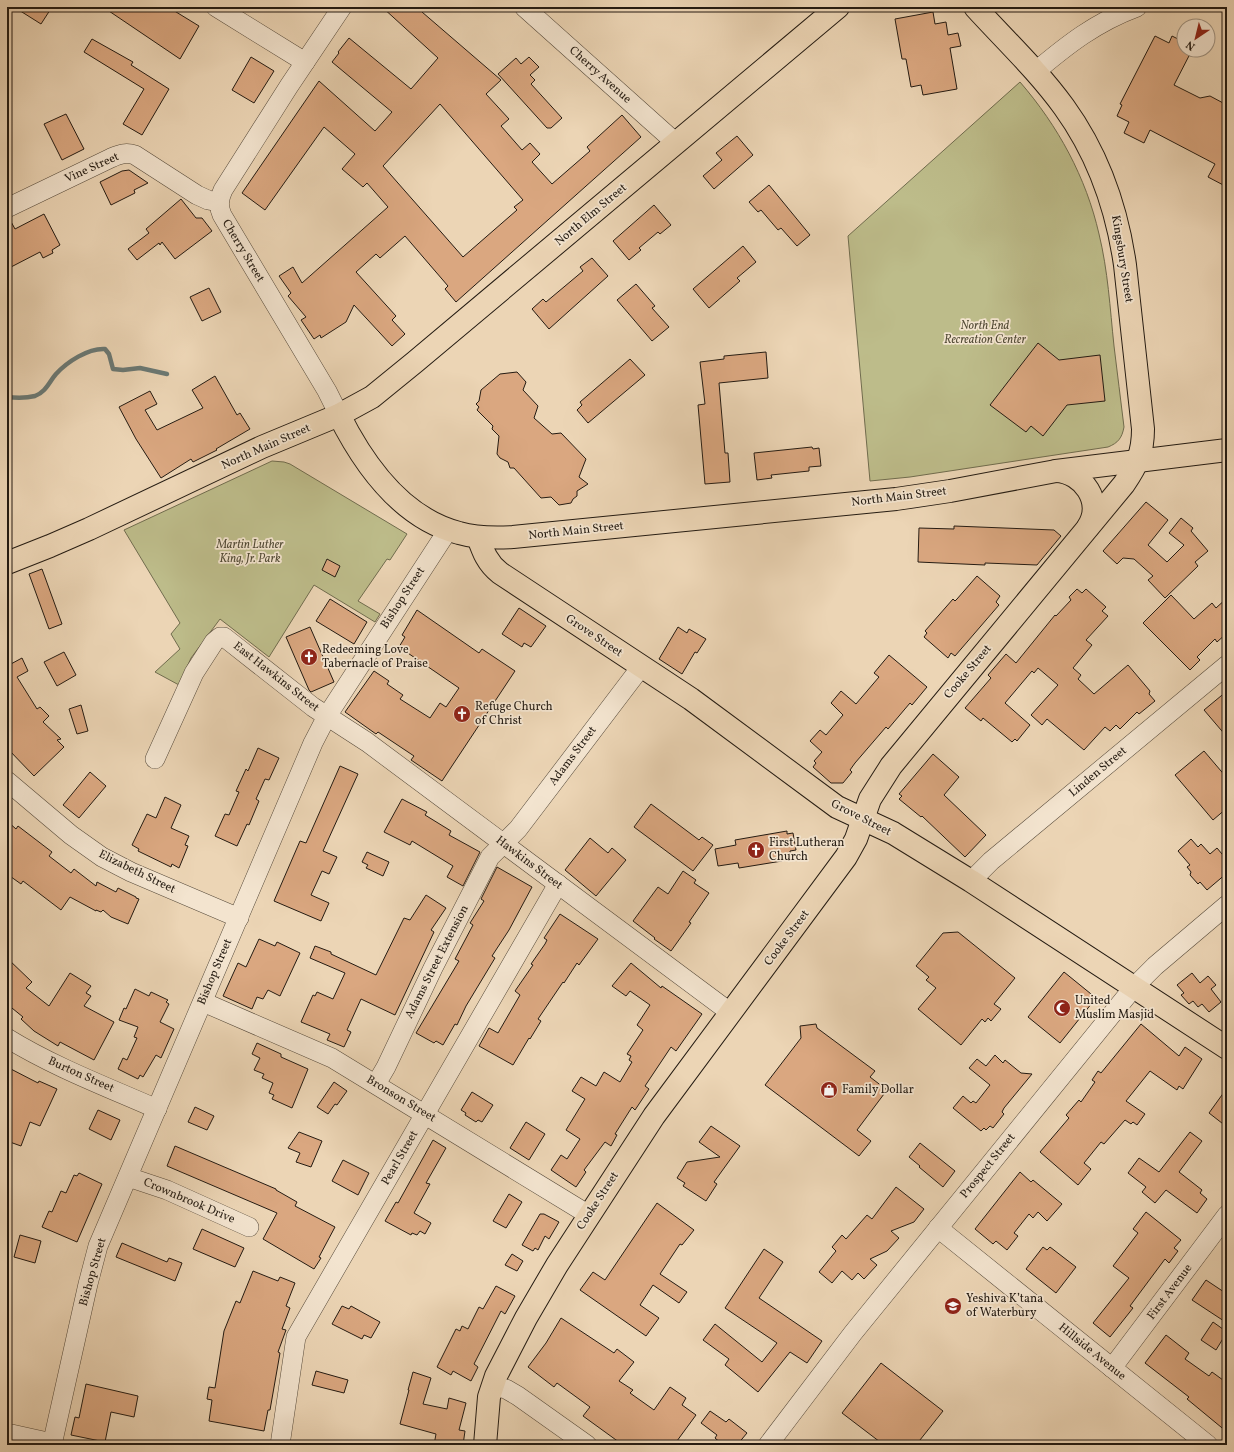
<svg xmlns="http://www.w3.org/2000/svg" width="1234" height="1452" viewBox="0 0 1234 1452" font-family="Vollkorn,serif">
  <rect width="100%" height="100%" fill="#ecd5b5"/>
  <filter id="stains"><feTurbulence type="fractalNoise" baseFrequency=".005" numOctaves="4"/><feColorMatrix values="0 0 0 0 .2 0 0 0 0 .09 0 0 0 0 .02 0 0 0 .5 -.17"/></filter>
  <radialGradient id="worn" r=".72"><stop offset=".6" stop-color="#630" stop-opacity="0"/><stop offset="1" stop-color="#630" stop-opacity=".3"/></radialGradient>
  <!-- green -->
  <g fill="#bdbc8a" stroke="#706c4e">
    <path d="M1020 82C1058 126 1086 177 1099 234 1108 271 1110 308 1114 346 1117 373 1121 400 1124 427 1122 438 1118 443 1108 447L910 477 870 481 848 236Z"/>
    <path d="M272 461 284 462 290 464 407 534 390 560 387 559 358 601 380 614 375 622 314 585 269 657 220 619 191 658 179 685 155 672 180 649 171 634 180 623 124 530Z"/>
  </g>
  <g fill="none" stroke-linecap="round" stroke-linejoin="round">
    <!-- stream -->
    <path stroke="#6b7974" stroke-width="4.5" d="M7 397C16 398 27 398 35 396 46 392 49 382 56 374 67 362 88 348 105 349L109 354 113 369 123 370 140 368 167 374"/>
  </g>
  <!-- building -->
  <g fill="#daa780" stroke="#241b12" fill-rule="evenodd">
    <path d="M14 7H52L41 24Z"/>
    <path d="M103 7H168L199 26 180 59Z"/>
    <path d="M382 7H428L422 12 501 80 486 94 509 119 501 126 522 150 530 143 540 154 532 162 552 184 590 151 587 147 622 115 641 137 456 302 445 289 448 286 405 236 380 258 376 254 356 272 396 316 392 320 405 334 392 346 354 305 346 322 321 338 320 335 314 339 301 320 306 317 288 296 291 293 279 276 293 267 302 283 388 207 367 183 363 187 342 169 355 154 324 127 265 210 242 193 319 81 375 131 392 112 332 62 339 53 338 52 349 38 411 89 438 58ZM440 104 523 200 514 207 517 210 463 257 383 166Z"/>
    <path d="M933 12 935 24 946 22 948 35 958 33 961 46 950 48 957 89 923 95 921 85 911 87 906 59H902L895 19Z"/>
    <path d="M1155 36 1169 43 1172 36 1184 42V50H1192L1174 85 1200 98 1210 96 1225 104V116L1227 117V187L1208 177 1215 164 1150 130 1144 143 1124 133 1129 122 1117 116 1122 105 1120 104Z"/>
    <path d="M92 39 133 62 131 65 169 89 142 135 123 124 144 89 84 52Z"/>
    <path d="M251 57 274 71 254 103 232 90Z"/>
    <path d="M529 57 539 67 530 75 535 80 531 84 562 118 551 128H547L498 74 516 58 521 64Z"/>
    <path d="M66 114 84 149 62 160 44 124Z"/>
    <path d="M737 136 753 155 714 189 703 176 722 160 716 153Z"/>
    <path d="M129 170 148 183 134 190 135 193 111 205 100 182 122 171Z"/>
    <path d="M769 185 810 235 797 246 781 228 778 230 761 210 758 212 749 202Z"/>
    <path d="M181 199 196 218H202L212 231 175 259 162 242 160 245 159 243 137 260 128 249 149 233 146 229Z"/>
    <path d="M654 205 671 225 660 234 658 232 639 248 641 250 629 260 613 241Z"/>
    <path d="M44 214 60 245 52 250 53 253 43 258 40 252 11 267 7 260V219L9 218 15 229Z"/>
    <path d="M743 246 756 262 737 278 740 281 709 308 693 289Z"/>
    <path d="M592 258 608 276 549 329 532 309 543 299 546 302 583 271 580 267Z"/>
    <path d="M636 284 655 306 652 308 669 327 652 341 617 300Z"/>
    <path d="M209 288 221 312 202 321 190 297Z"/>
    <path d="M1038 343 1059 360 1100 355 1105 401 1067 405 1043 436 1031 426 1026 432 990 405Z"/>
    <path d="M766 352 768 378 719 383 725 453H728L730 482 705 484 698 405 705 404 700 362 724 359V356Z"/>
    <path d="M630 359 645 375 588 423 577 410 582 405 580 402Z"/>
    <path d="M517 372 526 382 523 390 538 406 534 418 552 434 561 433 586 459 579 477 588 484 577 491V496L573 499 571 503 559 505 551 497 541 498 514 468H510L508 462 500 458 497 454 499 436 492 429 493 426 477 410 479 407 476 404 479 401 481 390 500 374Z"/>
    <path d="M215 376 237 415 240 413 250 429 216 449 217 450 193 462 191 459 161 478 136 439 119 407 150 391 157 404 145 410 157 430 203 408 192 390Z"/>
    <path d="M812 447 813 449 819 448 821 466 809 467V471L771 475 772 478 757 480 754 453Z"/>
    <path d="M1146 502 1168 520 1148 545 1167 562 1184 545 1169 533 1181 518 1193 528 1191 531 1208 551 1195 562 1198 566 1165 598 1148 580 1153 576 1134 559 1123 558 1117 564 1103 551Z"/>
    <path d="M954 526 1054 530 1061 536 1037 565 985 563V565L918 562 919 528 954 529Z"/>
    <path d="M327 559 340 566 335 577 322 570Z"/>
    <path d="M42 569 62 624 49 629 29 574Z"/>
    <path d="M977 576 1000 596 996 602 999 605 955 656 951 653 948 658 924 637 927 633 925 631 953 599 955 601 957 599Z"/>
    <path d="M1077 589 1082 593 1086 589 1106 607 1102 611 1108 616 1086 640 1092 645 1073 668 1081 675 1078 679 1094 694 1128 665 1150 691 1149 694 1155 701 1139 714 1137 712 1120 729 1116 725 1110 731 1105 727 1084 750 1047 719 1042 725 1031 715 1058 685 1038 668 1034 673 1032 671 1005 703 1030 725 1017 741 1015 739 1012 742 983 718 981 721 965 708 991 678 988 675 1006 654 1016 663 1055 615 1056 616 1071 600 1069 597Z"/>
    <path d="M1171 595 1194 619 1212 603 1216 608 1227 598V633L1217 642 1215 639 1197 657 1200 660 1190 670 1143 623Z"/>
    <path d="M330 599 367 622 354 644 316 621Z"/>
    <path d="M519 608 546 626 531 647 524 643 522 647 502 634Z"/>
    <path d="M417 610 479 653 482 649 515 671 442 781 411 760 414 756 378 732 376 734 345 712 374 671 389 681 387 684 403 695 400 699 430 718 440 703 446 707 459 688 399 647 405 637 402 635Z"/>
    <path d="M310 627 334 682 311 692 309 690 286 637Z"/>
    <path d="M678 627 687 633 689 629 706 639 697 653 695 652 682 674 659 659Z"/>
    <path d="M64 652 76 675 57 686 44 662Z"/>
    <path d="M889 655 927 687 912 705 910 703 888 729 886 727 855 763 850 770 852 772 843 783H831L813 767 816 763 814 761 822 752 810 741 820 730 826 735 843 715 831 703 841 691 856 704 879 677 874 673Z"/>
    <path d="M22 658 28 671 17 677 37 709 40 707 49 716 43 722 61 739 57 740 64 747 34 776 7 748V662L9 665Z"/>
    <path d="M1227 691V737L1204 710Z"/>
    <path d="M81 705 88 731 77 734 69 709Z"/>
    <path d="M258 748 279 758 269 780 265 779 256 799 259 801 249 825 247 824 237 846 215 836 225 814 229 815 239 792 236 791 246 769 248 771Z"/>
    <path d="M1204 751 1227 778V808L1213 820 1175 775Z"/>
    <path d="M933 754 959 777 944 795 986 835 965 857 922 816 921 817 899 799 902 796 899 794Z"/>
    <path d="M340 766 358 774 323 851 337 857 329 874 322 871 311 895 329 903 321 921 274 901 300 841 306 843Z"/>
    <path d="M90 772 106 786 79 818 63 805Z"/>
    <path d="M165 797 181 805 171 828 189 836 185 845 188 846 179 868 172 864 171 867 138 851 139 849 132 845 147 814 156 818Z"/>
    <path d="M402 799 427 812 425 815 451 831 449 835 480 852 463 886 447 877 453 866 412 841 410 845 384 832Z"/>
    <path d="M651 804 699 840 702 837 713 845 693 871 634 827Z"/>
    <path d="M7 821 16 829 18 826 52 852 49 856 71 873 74 869 96 886 97 882 116 892 118 888 136 897V898L139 899 128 924 111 917 103 910 101 912 96 910V911L70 897 61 910 23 881 21 884 7 874Z"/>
    <path d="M787 831V834L793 833 796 850 790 851V855L782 856V861L739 868 738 863 718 866 715 849 736 845 735 840Z"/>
    <path d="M590 838 608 853 612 848 626 860 596 896 565 870Z"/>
    <path d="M1191 839 1198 847 1201 844 1210 854 1217 848 1227 860V873L1207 890 1200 882 1198 884 1190 875 1191 872 1187 867 1190 865 1178 851Z"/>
    <path d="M367 852 389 862 383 876 366 868 368 865 362 862Z"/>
    <path d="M497 867 532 887 509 930 492 956 495 958 466 1006 457 1025 455 1024 443 1045 436 1041 434 1043 416 1033 459 961 455 959 473 925 470 923 484 901 481 899Z"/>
    <path d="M683 871 696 880 694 883 709 893 689 922 691 923 671 951 654 939 655 938 633 921 658 887 668 894Z"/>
    <path d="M426 895 446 908 431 930 434 932 395 1015 361 999 347 1030 351 1032 344 1047 327 1040 330 1034 301 1022 313 995 315 996 317 992 333 999 345 973 310 958 315 946 331 952V954L376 975 404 918 410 920Z"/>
    <path d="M560 914 598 939 579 965 577 963 564 983 563 982 538 1019 541 1021 530 1039 529 1038 513 1065 479 1046 489 1028 498 1033 520 995 515 991 533 965 531 964 545 944 547 940 544 938Z"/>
    <path d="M958 932 1015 978 994 1004 1001 1009 991 1021 988 1018 985 1022 982 1019 961 1045 918 1009 936 988 926 980 929 977 916 966 943 933Z"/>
    <path d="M259 939 275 946 277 942 300 953 280 996 268 990 263 999 257 997 252 1009 223 996 238 963 246 967Z"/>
    <path d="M7 958 32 982 26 988 49 1006 70 973 91 986 86 993 91 996 84 1006 114 1022 94 1060 60 1042 58 1046 34 1031 21 1019 23 1017 7 1004Z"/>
    <path d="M631 963 661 988 662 986 702 1014 676 1051 671 1047 645 1086 649 1089 635 1110 632 1107 615 1134 617 1135 611 1146 605 1142 584 1170 586 1172 576 1187 551 1170 561 1155 567 1159 580 1139 566 1130 585 1099 572 1091 581 1077 596 1086 604 1072 620 1082 632 1062 629 1060 631 1056 627 1054 643 1030 637 1025 650 1005 630 991 626 996 612 986Z"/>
    <path d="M1064 972 1096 998 1060 1043 1028 1017Z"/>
    <path d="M1192 973 1200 983 1208 976 1216 985 1211 989 1221 1002 1209 1012 1202 1004 1198 1007 1193 1001 1189 1004 1181 995 1184 993 1177 985Z"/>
    <path d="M135 989 149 996 151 992 168 1000 166 1002 169 1004 160 1022 174 1029 161 1058 156 1055 143 1077 140 1075 138 1079 118 1069 123 1058 127 1060 137 1038 134 1037 138 1027 119 1020 124 1008 126 1009Z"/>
    <path d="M816 1024 817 1028 875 1071 870 1077 887 1090 857 1130 871 1141 859 1156 765 1085 801 1038 800 1026Z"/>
    <path d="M1141 1024 1179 1056 1185 1047 1202 1059 1183 1089 1179 1086 1177 1090 1150 1071 1126 1101 1145 1114 1137 1125 1133 1122 1131 1124 1125 1120 1104 1144 1101 1142 1084 1163 1091 1169 1078 1185 1040 1152 1069 1118 1066 1115 1079 1100 1081 1102 1095 1082 1092 1080 1098 1071 1101 1073Z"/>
    <path d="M257 1043 281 1054V1057L308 1069 292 1108 272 1099 274 1095 269 1093 273 1083 262 1078 264 1074 254 1070 260 1058 252 1054Z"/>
    <path d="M995 1055 1003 1063 1005 1060 1021 1073 1032 1074 1004 1108 1002 1112 1004 1114 993 1128 990 1126 986 1130 984 1128 981 1131 953 1108 963 1096 971 1103 973 1101 976 1103 990 1085 969 1068 977 1059 986 1066Z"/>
    <path d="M7 1067 38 1083 39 1081 57 1089 40 1126 30 1122 21 1146 7 1141Z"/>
    <path d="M334 1082 347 1091 337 1105 335 1104 328 1114 317 1107Z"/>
    <path d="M1227 1088V1127L1209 1113Z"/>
    <path d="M472 1092 493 1105 482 1122 478 1120 476 1122 465 1115 466 1113 461 1110Z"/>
    <path d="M195 1107 214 1116 207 1130 188 1122Z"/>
    <path d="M98 1110 120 1120 111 1140 89 1129Z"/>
    <path d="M526 1122 545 1134 529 1160 510 1148Z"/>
    <path d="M711 1126 740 1146 714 1182 717 1184 706 1201 683 1186 685 1183 677 1178 687 1162 720 1157 699 1142Z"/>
    <path d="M299 1132 322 1141 311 1167 296 1162 300 1153 288 1148Z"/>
    <path d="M1190 1132 1202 1141 1179 1172 1202 1190 1200 1193 1207 1199 1197 1213 1166 1190 1155 1203 1142 1192 1146 1187 1128 1173 1139 1158 1159 1172Z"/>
    <path d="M433 1140 446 1148 426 1183 430 1184 414 1213 431 1223 425 1234 420 1231 417 1235 412 1233 411 1235 385 1221 396 1202 398 1203Z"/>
    <path d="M920 1143 955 1171 943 1187 919 1167 920 1166 909 1157Z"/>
    <path d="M175 1146 276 1189V1190L297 1202 295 1206 335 1227 319 1257 321 1258 314 1269 263 1239 277 1213 167 1166Z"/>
    <path d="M343 1160 369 1173 358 1195 332 1181Z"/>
    <path d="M1020 1172 1031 1182 1033 1180 1062 1204 1047 1221 1038 1212 1033 1218 1029 1214 1014 1233 1018 1236 1007 1250 996 1241 993 1244 975 1229Z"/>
    <path d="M79 1173 102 1184 77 1242 42 1227 49 1211 52 1212 61 1191 66 1193 74 1175 77 1176Z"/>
    <path d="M896 1187 924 1209 914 1222 891 1231 899 1238 887 1251 870 1259 877 1265 864 1279 858 1273 852 1280 842 1271 832 1283 819 1272 836 1251 832 1247 842 1235 846 1239 867 1215 872 1219Z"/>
    <path d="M509 1194 522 1202 506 1228 493 1221Z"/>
    <path d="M657 1203 694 1230 682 1245 680 1244 660 1274 687 1292 679 1303 653 1285 640 1305 659 1318 646 1336 580 1290 593 1272 605 1280Z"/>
    <path d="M1146 1212 1181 1240 1174 1248 1178 1251 1169 1263 1165 1259 1130 1306 1133 1308 1110 1337 1093 1323 1129 1278 1113 1266 1138 1233 1133 1229Z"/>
    <path d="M540 1214H544L559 1222 549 1239 545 1236 538 1250 535 1248 533 1251 522 1245Z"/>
    <path d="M202 1229 244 1248 235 1267 193 1249Z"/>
    <path d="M20 1235 41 1241 35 1263 14 1257Z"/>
    <path d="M122 1243 167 1262 169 1258 182 1263 175 1281 116 1257Z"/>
    <path d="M1043 1247 1047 1250 1050 1247 1076 1267 1056 1293 1026 1269Z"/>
    <path d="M764 1249 783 1262 759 1298 822 1341 807 1363 790 1352 758 1392 725 1365 729 1359 703 1340 715 1324 762 1362 777 1343 725 1308Z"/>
    <path d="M512 1254 523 1261 517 1271 505 1265Z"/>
    <path d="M253 1271 278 1281 280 1277 295 1283 286 1306 290 1308 282 1329 286 1330 278 1352 280 1353 270 1410H268L264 1431 209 1421 212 1400 207 1399 209 1387 215 1388 224 1331 236 1301 240 1303Z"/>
    <path d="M1206 1280 1227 1294V1323L1192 1300Z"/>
    <path d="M496 1286 515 1296 505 1314 501 1311 474 1364 478 1367 471 1381 453 1371 451 1375 437 1367 456 1329 460 1331 462 1326 468 1329 479 1307 483 1309Z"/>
    <path d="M342 1306 349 1309 351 1306 380 1322 371 1338 364 1335 362 1339 332 1324Z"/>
    <path d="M561 1318 614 1353 617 1349 634 1362 619 1381 633 1390 630 1393 654 1410 670 1387 686 1398 682 1405 696 1415 674 1445H623L583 1416 590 1407 557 1383 554 1387 528 1367 546 1343Z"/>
    <path d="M1213 1322 1227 1332 1216 1350 1201 1340Z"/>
    <path d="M1166 1335 1189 1353 1185 1359 1209 1376 1212 1372 1227 1383V1432L1187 1399 1189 1397 1145 1363Z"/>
    <path d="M881 1363 943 1411 916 1445H884L842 1413Z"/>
    <path d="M316 1371 348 1380 344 1393 312 1385Z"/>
    <path d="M413 1372 431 1378 423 1404 447 1409 449 1398 466 1403 459 1430 465 1431 463 1445H434L436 1434 400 1424 409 1390H408Z"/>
    <path d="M86 1384 138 1396 134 1417 111 1412 105 1442 71 1435 75 1417 79 1418Z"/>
    <path d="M710 1411 726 1422 729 1419 747 1433 737 1445H723L715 1438 717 1435 701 1423Z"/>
  </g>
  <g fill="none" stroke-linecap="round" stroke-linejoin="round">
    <!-- minor casing -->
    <g stroke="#564a3b" stroke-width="20">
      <g id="minor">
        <path d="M216 7 305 62"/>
        <path d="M524 7 676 143"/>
        <path d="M1035 72C1067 45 1096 22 1137 7"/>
        <path d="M7 208 111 158C120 154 126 152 135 155L197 195 208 200 219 202"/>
        <path d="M339 415 327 391 222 215C218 206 219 199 223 190L289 86 342 7"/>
        <path d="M155 759 194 673 214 642 220 637H224L313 707 367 742 731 1013"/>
        <path d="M7 781 71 835 102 857 131 872 239 918"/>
        <path d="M971 881 991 861 1227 665"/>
        <path d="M203 1002 332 1058 589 1215"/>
        <path d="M7 1038C54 1067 107 1087 157 1109"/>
        <path d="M376 1084 386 1067 433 968 490 857 518 829 641 667"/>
        <path d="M128 1177 167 1190 249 1227"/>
        <path d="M938 1228 1208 1445"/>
        <path d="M1112 1368 1227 1215"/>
        <path d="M492 1386 506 1389 518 1396 587 1445"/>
        <path d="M7 1433 52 1443"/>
        <path d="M52 1445 88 1284 98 1246 313 743 327 716 448 530"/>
        <path d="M280 1445 296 1337 558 884"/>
        <path d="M768 1445 853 1333 1134 987 1155 966 1227 905"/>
      </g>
    </g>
    <!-- major casing -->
    <g stroke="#241b12" stroke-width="24">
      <g id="major">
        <path d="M339 415C364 465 401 518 459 533 476 538 495 538 513 537L896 499 950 491 1056 471 1227 450"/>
        <path d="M1056 471C1083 472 1104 502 1088 527"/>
        <path d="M478 537C483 551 487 563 500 573L691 699 837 807 893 833 971 881 1227 1048"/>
        <path d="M7 563 50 546 89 529 262 447 339 415 372 397 415 362 838 7"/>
        <path d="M485 1445 489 1397 496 1376 526 1318 557 1265 654 1116 846 857 856 839 870 799 891 766 1124 484C1137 465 1143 453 1143 429L1125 265C1117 209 1098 154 1064 107 1038 71 1005 40 975 7"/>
      </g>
    </g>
    <!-- minor -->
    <use href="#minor" stroke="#f3e4cf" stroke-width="19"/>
    <!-- major -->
    <use href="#major" stroke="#ecd5b5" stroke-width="22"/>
  </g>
  <!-- icons -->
  <defs>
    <g id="church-disc" transform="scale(0.9)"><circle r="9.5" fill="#8f2418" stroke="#f3e4cf"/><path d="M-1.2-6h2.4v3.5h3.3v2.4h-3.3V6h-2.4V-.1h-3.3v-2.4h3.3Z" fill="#fff"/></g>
    <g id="mosque-disc" transform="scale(0.9)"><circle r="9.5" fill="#8f2418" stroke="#f3e4cf"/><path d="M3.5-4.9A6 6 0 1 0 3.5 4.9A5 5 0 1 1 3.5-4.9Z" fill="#fff"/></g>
    <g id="shop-disc" transform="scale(0.9)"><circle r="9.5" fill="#8f2418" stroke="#f3e4cf"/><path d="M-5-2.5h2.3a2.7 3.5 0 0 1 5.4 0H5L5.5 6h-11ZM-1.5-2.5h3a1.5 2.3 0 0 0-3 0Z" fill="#fff"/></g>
    <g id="school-disc" transform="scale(0.9)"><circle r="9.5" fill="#8f2418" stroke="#f3e4cf"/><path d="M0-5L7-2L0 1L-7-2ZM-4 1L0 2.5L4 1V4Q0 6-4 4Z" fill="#fff"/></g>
  </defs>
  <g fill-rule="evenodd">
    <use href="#church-disc" x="309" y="657"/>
    <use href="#church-disc" x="462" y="714"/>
    <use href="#church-disc" x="756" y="850"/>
    <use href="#mosque-disc" x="1062" y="1008"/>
    <use href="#shop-disc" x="829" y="1090"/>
    <use href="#school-disc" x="953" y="1306"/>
  </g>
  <g text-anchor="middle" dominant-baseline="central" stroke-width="3.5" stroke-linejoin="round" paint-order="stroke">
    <!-- street labels -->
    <g font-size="12" fill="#241b12" stroke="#f3e4cf">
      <text transform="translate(600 75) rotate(42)">Cherry Avenue</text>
      <text transform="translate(92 168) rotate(-24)">Vine Street</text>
      <text transform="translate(591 215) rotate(-40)">North Elm Street</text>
      <text transform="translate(243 251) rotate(59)">Cherry Street</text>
      <text transform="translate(1122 259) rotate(81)">Kingsbury Street</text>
      <text transform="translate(266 447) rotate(-24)">North Main Street</text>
      <text transform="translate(899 497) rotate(-7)">North Main Street</text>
      <text transform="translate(576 531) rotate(-6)">North Main Street</text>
      <text transform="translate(403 598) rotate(-57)">Bishop Street</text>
      <text transform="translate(594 636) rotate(34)">Grove Street</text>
      <text transform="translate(968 672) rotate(-50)">Cooke Street</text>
      <text transform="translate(276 677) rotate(38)">East Hawkins Street</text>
      <text transform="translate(573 756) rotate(-53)">Adams Street</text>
      <text transform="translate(1098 772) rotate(-40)">Linden Street</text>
      <text transform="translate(861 818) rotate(27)">Grove Street</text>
      <text transform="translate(529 863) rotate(37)">Hawkins Street</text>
      <text transform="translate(137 872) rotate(26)">Elizabeth Street</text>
      <text transform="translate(787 938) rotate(-53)">Cooke Street</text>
      <text transform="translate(437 962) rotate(-63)">Adams Street Extension</text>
      <text transform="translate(215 972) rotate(-67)">Bishop Street</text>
      <text transform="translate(81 1075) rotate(24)">Burton Street</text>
      <text transform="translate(401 1099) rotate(31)">Bronson Street</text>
      <text transform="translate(400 1158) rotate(-60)">Pearl Street</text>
      <text transform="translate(988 1166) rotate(-51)">Prospect Street</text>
      <text transform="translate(189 1201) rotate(23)">Crownbrook Drive</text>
      <text transform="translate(598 1201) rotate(-57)">Cooke Street</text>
      <text transform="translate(93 1272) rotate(-74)">Bishop Street</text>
      <text transform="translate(1170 1292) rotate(-53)">First Avenue</text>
      <text transform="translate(1092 1352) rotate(39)">Hillside Avenue</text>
    </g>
    <!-- park labels -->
    <g font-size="12" font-style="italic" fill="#524b36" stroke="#f3e4cf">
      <text x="985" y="326">North End<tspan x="985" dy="14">Recreation Center</tspan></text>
      <text x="250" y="545">Martin Luther<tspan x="250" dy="14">King, Jr. Park</tspan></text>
    </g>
    <!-- poi labels -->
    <g font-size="12" fill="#241b12" stroke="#f3e4cf" text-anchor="start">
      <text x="322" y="650">Redeeming Love<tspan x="322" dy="14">Tabernacle of Praise</tspan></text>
      <text x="475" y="707">Refuge Church<tspan x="475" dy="14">of Christ</tspan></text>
      <text x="769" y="843">First Lutheran<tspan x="769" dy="14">Church</tspan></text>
      <text x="1075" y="1001">United<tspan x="1075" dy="14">Muslim Masjid</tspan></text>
      <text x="842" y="1090">Family Dollar</text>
      <text x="966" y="1299">Yeshiva K’tana<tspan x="966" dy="14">of Waterbury</tspan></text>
    </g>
  </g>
  <!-- margin -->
  <rect width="1234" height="1452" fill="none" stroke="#ecd5b5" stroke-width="24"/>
  <rect x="8" y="8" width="1218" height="1436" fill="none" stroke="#241b12" stroke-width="2"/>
  <rect x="12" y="12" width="1210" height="1428" fill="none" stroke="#241b12"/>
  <!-- north arrow -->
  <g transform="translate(1196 38) rotate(215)"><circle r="19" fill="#f3e4cf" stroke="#a09483"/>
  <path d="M0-3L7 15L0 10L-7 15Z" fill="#8f2418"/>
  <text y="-6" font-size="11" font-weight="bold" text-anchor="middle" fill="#241b12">N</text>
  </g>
  <rect width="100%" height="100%" filter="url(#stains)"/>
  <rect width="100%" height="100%" fill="url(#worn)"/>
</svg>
